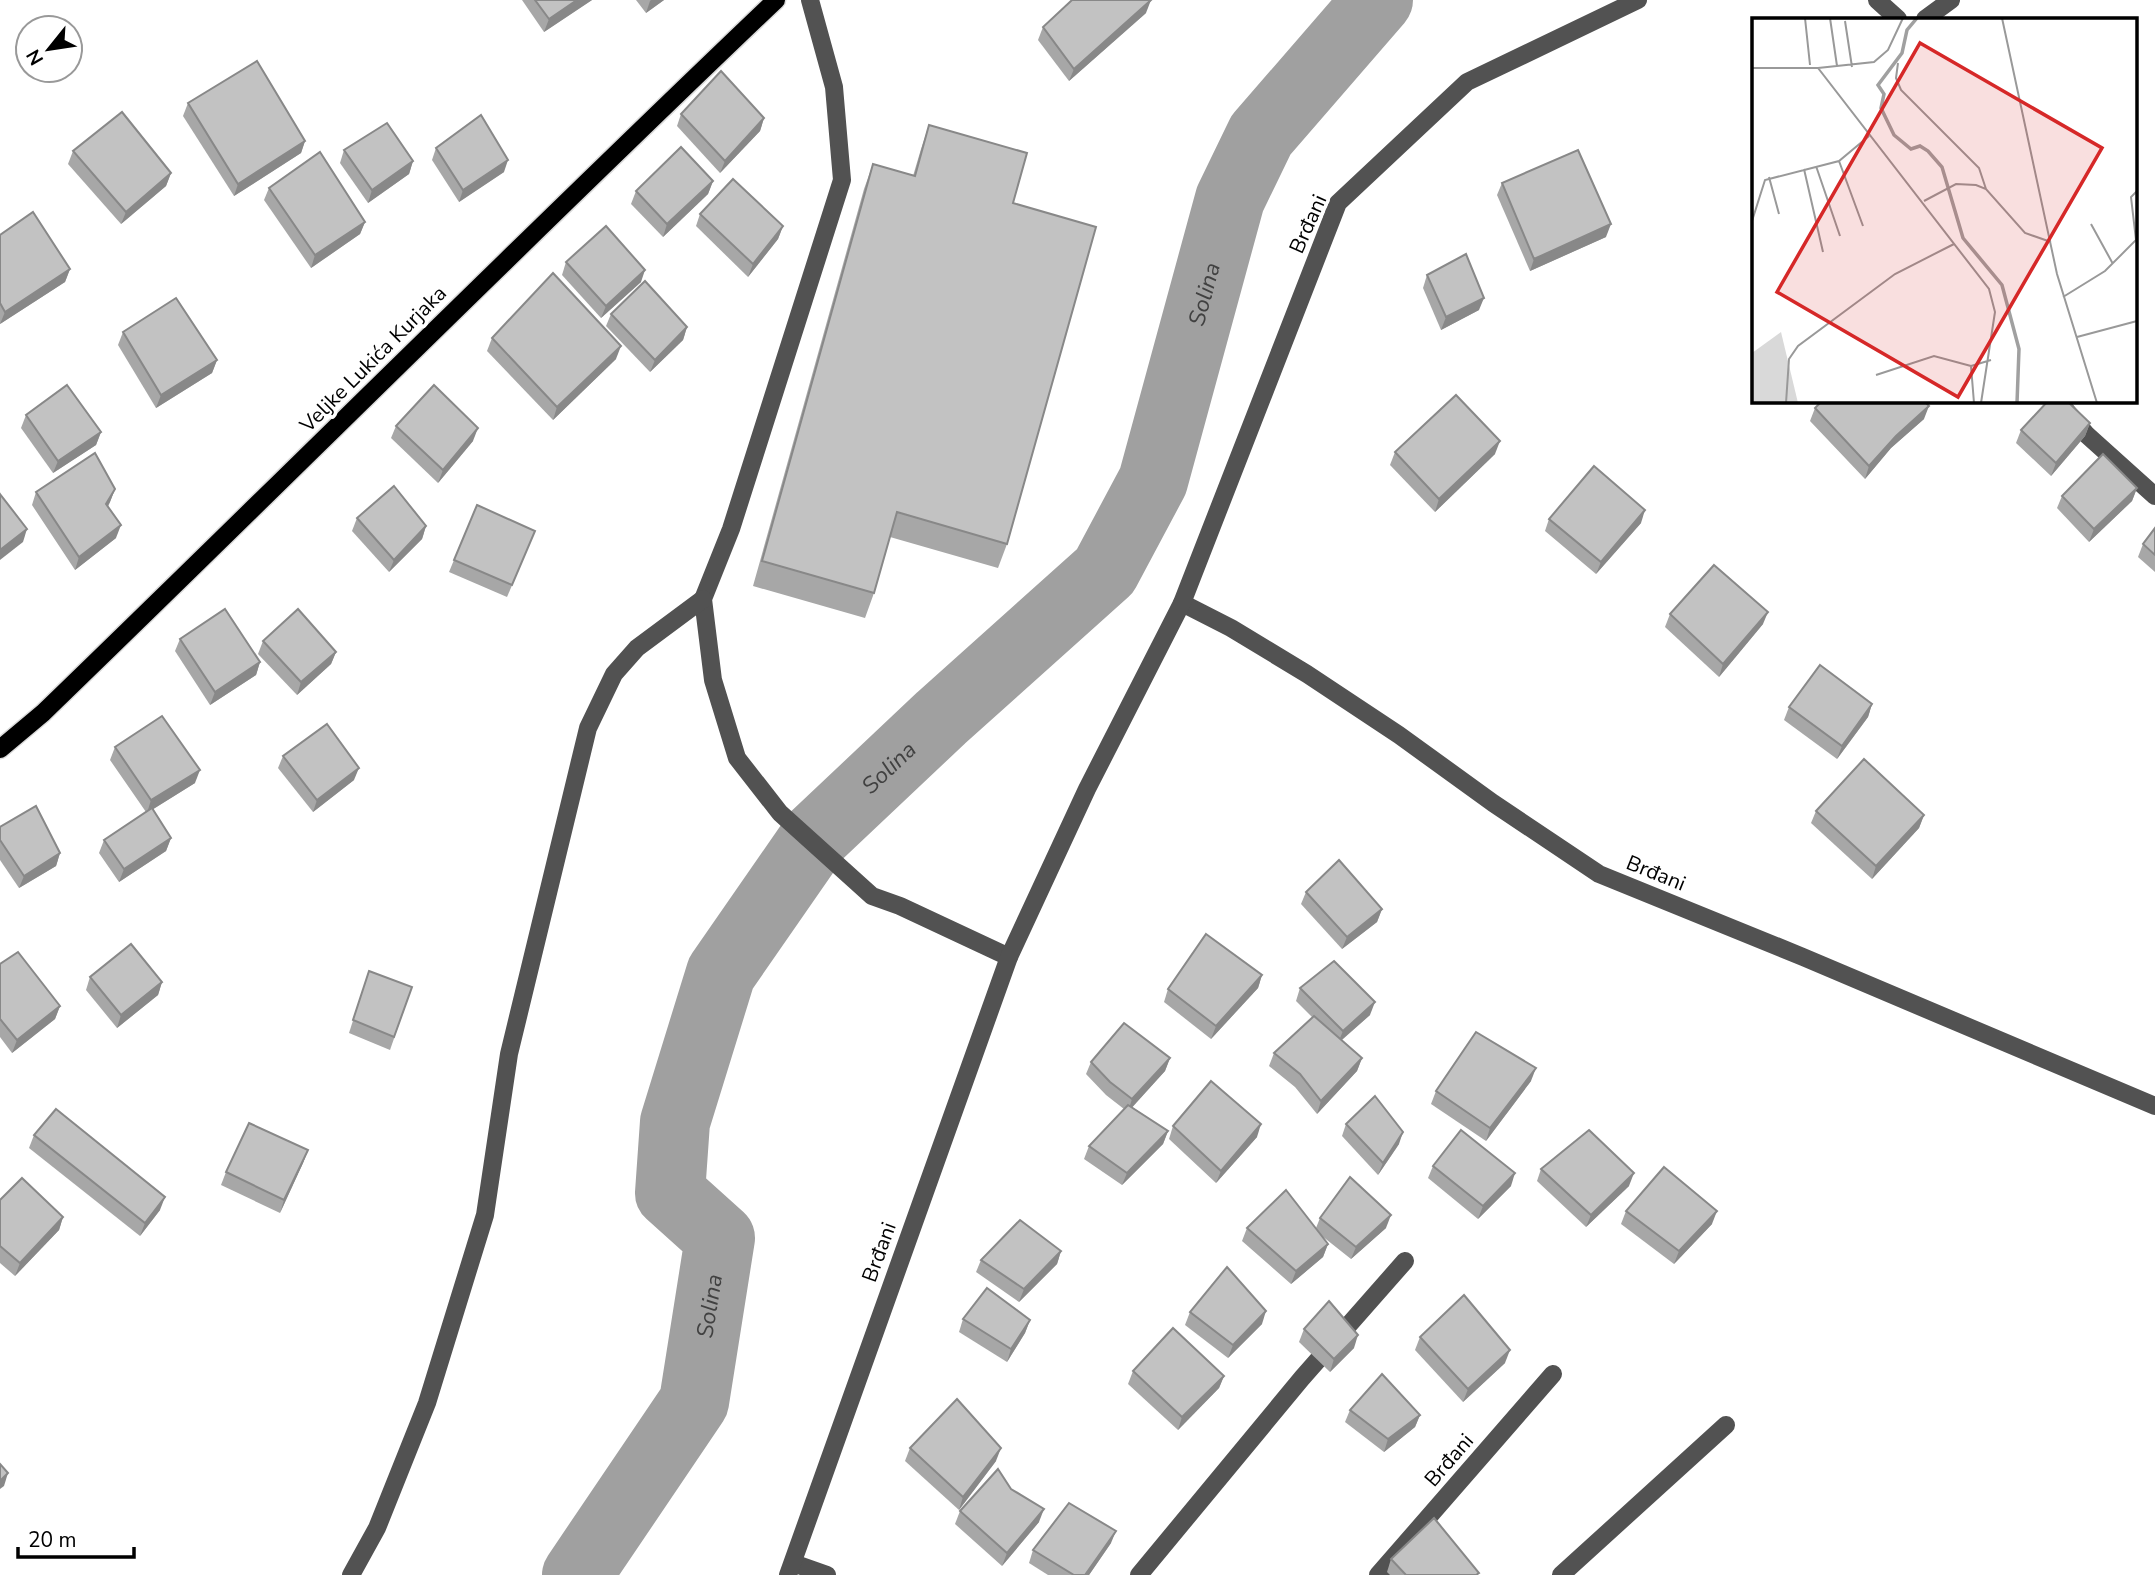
<svg xmlns="http://www.w3.org/2000/svg" width="2155" height="1575" viewBox="0 0 2155 1575" font-family="'Nunito Sans',sans-serif">
  <rect width="100%" height="100%" fill="#fff"/>
  <g fill="none" stroke-linecap="round" stroke-linejoin="round">
    <!-- river -->
    <path stroke="#a0a0a0" stroke-width="70" id="s1" d="M577 1575 694 1402 720 1238 670 1193 675 1122 721 973 816 836 941 718 1105 571 1153 481 1230 199 1261 135 1378 0"/>
    <!-- major casing -->
    <g stroke="#dbdbdb" stroke-width="21">
      <path id="major" d="M0 749 43 713C288 476 529 235 776 0"/>
    </g>
    <!-- minor -->
    <g stroke="#525252" stroke-width="18">
      <path d="M810 0 834 87 842 180 731 529 703 599 713 680 737 758 780 813 872 896 900 906 1009 957"/>
      <path d="M1877 0 1898 19"/>
      <path d="M1925 19 1951 0"/>
      <path d="M2058 401 2087 435 2155 496"/>
      <path d="M1182 603 1231 628 1307 674 1399 735 1493 803 1599 874 1803 957 2155 1106"/>
      <path d="M793 1563 827 1575"/>
      <path d="M351 1575 377 1528 427 1403 485 1215 509 1054 588 728 614 674 637 648 703 599"/>
      <path d="M788 1575 1009 957 1087 789 1182 603 1338 203 1467 82 1638 0"/>
      <path d="M1139 1575 1302 1378 1405 1261"/>
      <path d="M1378 1575 1553 1374"/>
      <path d="M1561 1575 1726 1425"/>
    </g>
    <!-- major -->
    <use href="#major" stroke="#000" stroke-width="18"/>
  </g>
  <!-- wall -->
  <g fill="#a7a7a7">
    <path d="M522 0H592L544 32Z"/>
    <path d="M636 0H664L646 13Z"/>
    <path d="M1146 13 1069 81 1038 40 1043 27Z"/>
    <path d="M188 103 305 141 301 153 234 196 183 116Z"/>
    <path d="M681 114 764 118 760 131 720 173 677 126Z"/>
    <path d="M929 125 1013 203 1007 544 998 568 890 537 874 593 865 618 753 586 864 189 873 164 913 176 921 149Z"/>
    <path d="M436 148 504 172 459 202 432 160Z"/>
    <path d="M344 150 413 161 409 174 368 203 340 163Z"/>
    <path d="M73 151 171 173 166 186 121 224 68 164Z"/>
    <path d="M713 181 708 194 663 237 631 204 636 191Z"/>
    <path d="M1502 183 1606 237 1530 271 1497 195Z"/>
    <path d="M269 188 365 222 360 234 311 268 264 200Z"/>
    <path d="M700 214 783 226 778 239 748 277 696 226Z"/>
    <path d="M0 235 70 269 65 282 0 324Z"/>
    <path d="M566 262 641 282 601 318 562 275Z"/>
    <path d="M1427 275 1479 310 1441 330 1423 288Z"/>
    <path d="M611 314 687 327 683 340 650 372 606 326Z"/>
    <path d="M123 332 217 360 212 373 156 408 118 345Z"/>
    <path d="M492 338 616 359 553 420 487 351Z"/>
    <path d="M1815 408 1924 419 1891 448 1865 479 1810 421Z"/>
    <path d="M26 415 101 432 96 445 53 473 21 428Z"/>
    <path d="M2090 423 2085 436 2051 476 2016 443 2021 430Z"/>
    <path d="M396 426 473 441 438 483 391 438Z"/>
    <path d="M1395 452 1495 454 1435 512 1390 465Z"/>
    <path d="M2137 488 2132 501 2089 542 2057 508 2062 496Z"/>
    <path d="M115 489 108 507 116 538 75 570 32 505 36 492Z"/>
    <path d="M357 518 426 526 422 539 389 572 352 531Z"/>
    <path d="M1549 519 1641 523 1596 574 1545 531Z"/>
    <path d="M2155 528V572L2138 557 2143 544Z"/>
    <path d="M530 543 507 597 449 572 454 560Z"/>
    <path d="M1670 614 1763 624 1719 677 1665 627Z"/>
    <path d="M180 639 260 662 256 675 210 705 175 651Z"/>
    <path d="M263 641 336 652 331 664 297 695 258 654Z"/>
    <path d="M1872 704 1868 717 1837 759 1784 720 1789 707Z"/>
    <path d="M115 747 195 783 153 809 171 838 166 851 119 882 99 853 104 840 146 812 110 760Z"/>
    <path d="M283 756 354 780 313 812 278 768Z"/>
    <path d="M1816 811 1924 815 1919 828 1872 879 1811 823Z"/>
    <path d="M0 827 60 853 56 866 19 888 0 860Z"/>
    <path d="M1306 892 1382 909 1377 922 1342 949 1301 904Z"/>
    <path d="M0 964 60 1006 55 1019 12 1053 0 1037Z"/>
    <path d="M369 971 412 987 390 1050 349 1033Z"/>
    <path d="M1262 975 1258 988 1211 1039 1164 1002 1168 989Z"/>
    <path d="M90 977 162 982 158 995 117 1028 86 990Z"/>
    <path d="M1300 988 1370 1015 1342 1040 1362 1058 1357 1071 1317 1114 1295 1087 1269 1066 1274 1053 1313 1018 1296 1001Z"/>
    <path d="M1170 1058 1165 1071 1132 1107 1168 1131 1163 1144 1122 1185 1084 1159 1089 1146 1124 1109 1106 1095 1086 1074 1091 1062Z"/>
    <path d="M1531 1081 1486 1141 1431 1104 1436 1091Z"/>
    <path d="M1346 1124 1399 1144 1378 1175 1342 1136Z"/>
    <path d="M1173 1126 1257 1137 1216 1183 1169 1139Z"/>
    <path d="M34 1135 160 1210 140 1236 29 1148Z"/>
    <path d="M308 1150 303 1163 280 1213 221 1185 226 1172Z"/>
    <path d="M1433 1166 1511 1186 1478 1219 1428 1178Z"/>
    <path d="M1541 1169 1629 1186 1586 1227 1537 1181Z"/>
    <path d="M0 1200 63 1217 59 1230 15 1276 0 1263Z"/>
    <path d="M1626 1211 1712 1224 1674 1264 1621 1224Z"/>
    <path d="M1320 1218 1386 1228 1351 1259 1322 1236 1328 1244 1323 1257 1291 1284 1242 1241 1247 1228H1316Z"/>
    <path d="M1061 1251 1057 1264 1019 1302 976 1272 981 1260Z"/>
    <path d="M1190 1312 1262 1324 1228 1358 1185 1325Z"/>
    <path d="M963 1319 1030 1320 1025 1333 1007 1362 959 1332Z"/>
    <path d="M1304 1329 1354 1348 1330 1372 1299 1342Z"/>
    <path d="M1420 1337 1505 1363 1463 1402 1415 1350Z"/>
    <path d="M1133 1371 1224 1376 1219 1388 1178 1430 1128 1384Z"/>
    <path d="M1350 1410 1420 1415 1415 1427 1384 1452 1345 1422Z"/>
    <path d="M910 1448 996 1461 959 1510 905 1461Z"/>
    <path d="M1011 1489 1039 1522 1002 1566 955 1524 960 1511Z"/>
    <path d="M1111 1543 1089 1575H1048L1029 1563 1033 1550Z"/>
    <path d="M1391 1559 1478 1575H1390L1387 1572Z"/>
  </g>
  <!-- shaded-wall -->
  <g fill="#888">
    <path d="M577 0H592L544 32 549 19Z"/>
    <path d="M651 0H664L646 13 650 1Z"/>
    <path d="M1151 0 1146 13 1069 81 1074 69Z"/>
    <path d="M764 118 760 131 720 173 725 161Z"/>
    <path d="M305 141 301 153 234 196 238 184Z"/>
    <path d="M508 160 504 172 459 202 463 190Z"/>
    <path d="M413 161 409 174 368 203 372 190Z"/>
    <path d="M171 173 166 186 121 224 126 212Z"/>
    <path d="M713 181 708 194 663 237 667 224Z"/>
    <path d="M365 222 360 234 311 268 315 255Z"/>
    <path d="M1611 224 1606 237 1530 271 1534 259Z"/>
    <path d="M783 226 778 239 748 277 753 264Z"/>
    <path d="M70 269 65 282 0 324 5 312Z"/>
    <path d="M645 270 641 282 601 318 606 306Z"/>
    <path d="M1484 298 1479 310 1441 330 1446 317Z"/>
    <path d="M687 327 683 340 650 372 655 360Z"/>
    <path d="M621 346 616 359 553 420 557 407Z"/>
    <path d="M217 360 212 373 156 408 161 395Z"/>
    <path d="M1929 406 1924 419 1891 448 1865 479 1869 466 1896 436Z"/>
    <path d="M2090 423 2085 436 2051 476 2056 463Z"/>
    <path d="M478 428 473 441 438 483 443 470Z"/>
    <path d="M101 432 96 445 53 473 58 461Z"/>
    <path d="M1500 441 1495 454 1435 512 1439 499Z"/>
    <path d="M2137 488 2132 501 2089 542 2094 529Z"/>
    <path d="M115 489 110 502 101 517 106 504Z"/>
    <path d="M1645 510 1641 523 1596 574 1601 562Z"/>
    <path d="M121 525 116 538 75 570 79 557Z"/>
    <path d="M426 526 422 539 389 572 394 560Z"/>
    <path d="M27 529 23 542 0 560V550Z"/>
    <path d="M1768 612 1763 624 1719 677 1723 664Z"/>
    <path d="M336 652 331 664 297 695 301 682Z"/>
    <path d="M260 662 256 675 210 705 215 692Z"/>
    <path d="M1872 704 1868 717 1837 759 1842 746Z"/>
    <path d="M359 768 354 780 313 812 317 800Z"/>
    <path d="M200 770 195 783 147 813 151 800Z"/>
    <path d="M1924 815 1919 828 1872 879 1876 866Z"/>
    <path d="M171 838 166 851 119 882 124 869Z"/>
    <path d="M60 853 56 866 19 888 24 876Z"/>
    <path d="M1382 909 1377 922 1342 949 1347 937Z"/>
    <path d="M1262 975 1258 988 1211 1039 1216 1026Z"/>
    <path d="M162 982 158 995 117 1028 121 1015Z"/>
    <path d="M1375 1002 1370 1015 1338 1043 1343 1031Z"/>
    <path d="M60 1006 55 1019 12 1053 17 1040Z"/>
    <path d="M1170 1058 1165 1071 1128 1112 1132 1099Z"/>
    <path d="M1362 1058 1357 1071 1317 1114 1321 1101Z"/>
    <path d="M1536 1068 1531 1081 1486 1141 1490 1128Z"/>
    <path d="M1261 1124 1257 1137 1216 1183 1221 1171Z"/>
    <path d="M1168 1131 1163 1144 1122 1185 1127 1173Z"/>
    <path d="M1403 1132 1399 1144 1378 1175 1383 1163Z"/>
    <path d="M308 1150 303 1163 280 1213 284 1200Z"/>
    <path d="M1515 1173 1511 1186 1478 1219 1483 1206Z"/>
    <path d="M1634 1173 1629 1186 1586 1227 1591 1215Z"/>
    <path d="M165 1197 160 1210 140 1236 145 1223Z"/>
    <path d="M1717 1211 1712 1224 1674 1264 1679 1251Z"/>
    <path d="M1391 1215 1386 1228 1351 1259 1356 1247Z"/>
    <path d="M63 1217 59 1230 15 1276 20 1263Z"/>
    <path d="M1328 1244 1323 1257 1291 1284 1296 1271Z"/>
    <path d="M1061 1251 1057 1264 1019 1302 1024 1289Z"/>
    <path d="M1266 1311 1262 1324 1228 1358 1233 1345Z"/>
    <path d="M1030 1320 1025 1333 1007 1362 1011 1349Z"/>
    <path d="M1358 1335 1354 1348 1330 1372 1334 1359Z"/>
    <path d="M1510 1350 1505 1363 1463 1402 1468 1389Z"/>
    <path d="M1224 1376 1219 1388 1178 1430 1182 1417Z"/>
    <path d="M1420 1415 1415 1427 1384 1452 1388 1439Z"/>
    <path d="M1001 1448 996 1461 959 1510 963 1497Z"/>
    <path d="M8 1473 4 1486 0 1489V1481Z"/>
    <path d="M1044 1509 1039 1522 1002 1566 1007 1553Z"/>
    <path d="M1116 1531 1111 1543 1089 1575H1085Z"/>
  </g>
  <!-- building -->
  <g fill="#c2c2c2" stroke="#888" stroke-width="2">
    <path d="M535 0H577L549 19Z"/>
    <path d="M1072 0H1151L1074 69 1043 27Z"/>
    <path d="M257 61 305 141 238 184 188 103Z"/>
    <path d="M721 71 764 118 725 161 681 114Z"/>
    <path d="M122 112 171 173 126 212 73 151Z"/>
    <path d="M481 115 508 160 463 190 436 148Z"/>
    <path d="M387 123 413 161 372 190 344 150Z"/>
    <path d="M929 125 1027 153 1013 203 1096 227 1007 544 897 512 874 593 762 561 873 164 915 176Z"/>
    <path d="M681 147 713 181 667 224 636 191Z"/>
    <path d="M1578 150 1611 224 1534 259 1502 183Z"/>
    <path d="M320 152 365 222 315 255 269 188Z"/>
    <path d="M733 179 783 226 753 264 700 214Z"/>
    <path d="M33 212 70 269 5 312 0 303V235Z"/>
    <path d="M606 226 645 270 606 306 566 262Z"/>
    <path d="M1466 254 1484 298 1446 317 1427 275Z"/>
    <path d="M553 273 621 346 557 407 492 338Z"/>
    <path d="M645 281 687 327 655 360 611 314Z"/>
    <path d="M176 298 217 360 161 395 123 332Z"/>
    <path d="M67 385 101 432 58 461 26 415Z"/>
    <path d="M434 385 478 428 443 470 396 426Z"/>
    <path d="M1456 395 1500 441 1439 499 1395 452Z"/>
    <path d="M1822 401H1924L1929 406 1896 436 1869 466 1815 408Z"/>
    <path d="M2048 401H2067L2090 423 2056 463 2021 430Z"/>
    <path d="M95 453 115 489 106 504 121 525 79 557 36 492Z"/>
    <path d="M2103 454 2137 488 2094 529 2062 496Z"/>
    <path d="M1594 466 1645 510 1601 562 1549 519Z"/>
    <path d="M394 486 426 526 394 560 357 518Z"/>
    <path d="M0 494 27 529 0 550Z"/>
    <path d="M477 505 535 531 512 585 454 560Z"/>
    <path d="M2155 528V555L2143 544Z"/>
    <path d="M1714 565 1768 612 1723 664 1670 614Z"/>
    <path d="M225 609 260 662 215 692 180 639Z"/>
    <path d="M298 609 336 652 301 682 263 641Z"/>
    <path d="M1820 665 1872 704 1842 746 1789 707Z"/>
    <path d="M162 716 200 770 151 800 115 747Z"/>
    <path d="M327 724 359 768 317 800 283 756Z"/>
    <path d="M1864 759 1924 815 1876 866 1816 811Z"/>
    <path d="M36 806 60 853 24 876 0 840V827Z"/>
    <path d="M152 808 171 838 124 869 104 840Z"/>
    <path d="M1339 860 1382 909 1347 937 1306 892Z"/>
    <path d="M1206 934 1262 975 1216 1026 1168 989Z"/>
    <path d="M131 944 162 982 121 1015 90 977Z"/>
    <path d="M18 952 60 1006 17 1040 0 1019V964Z"/>
    <path d="M1334 961 1375 1002 1343 1031 1300 988Z"/>
    <path d="M369 971 412 987 394 1037 353 1020Z"/>
    <path d="M1314 1016 1362 1058 1321 1101 1300 1074 1274 1053Z"/>
    <path d="M1124 1023 1170 1058 1132 1099 1110 1082 1091 1062Z"/>
    <path d="M1476 1032 1536 1068 1490 1128 1436 1091Z"/>
    <path d="M1211 1081 1261 1124 1221 1171 1173 1126Z"/>
    <path d="M1375 1096 1403 1132 1383 1163 1346 1124Z"/>
    <path d="M1128 1105 1168 1131 1127 1173 1089 1146Z"/>
    <path d="M56 1109 165 1197 145 1223 34 1135Z"/>
    <path d="M249 1123 308 1150 284 1200 226 1172Z"/>
    <path d="M1461 1130 1515 1173 1483 1206 1433 1166Z"/>
    <path d="M1589 1130 1634 1173 1591 1215 1541 1169Z"/>
    <path d="M1664 1167 1717 1211 1679 1251 1626 1211Z"/>
    <path d="M1350 1177 1391 1215 1356 1247 1320 1218Z"/>
    <path d="M22 1178 63 1217 20 1263 0 1246V1200Z"/>
    <path d="M1286 1190 1328 1244 1296 1271 1247 1228Z"/>
    <path d="M1020 1220 1061 1251 1024 1289 981 1260Z"/>
    <path d="M1227 1267 1266 1311 1233 1345 1190 1312Z"/>
    <path d="M987 1288 1030 1320 1011 1349 963 1319Z"/>
    <path d="M1464 1295 1510 1350 1468 1389 1420 1337Z"/>
    <path d="M1329 1301 1358 1335 1334 1359 1304 1329Z"/>
    <path d="M1173 1328 1224 1376 1182 1417 1133 1371Z"/>
    <path d="M1382 1374 1420 1415 1388 1439 1350 1410Z"/>
    <path d="M957 1399 1001 1448 963 1497 910 1448Z"/>
    <path d="M0 1464 8 1473 0 1481Z"/>
    <path d="M998 1469 1011 1489 1044 1509 1007 1553 960 1511Z"/>
    <path d="M1069 1503 1116 1531 1085 1575H1074L1033 1550Z"/>
    <path d="M1434 1518 1479 1573 1476 1575H1406L1391 1559Z"/>
  </g>
  <g text-anchor="middle" dominant-baseline="central" stroke-width="7" stroke-linejoin="round" paint-order="stroke">
    <!-- street labels -->
    <g font-size="21" fill="#000" stroke="#fff">
      <text transform="translate(1308 224) rotate(-66)">Brđani</text>
      <text transform="translate(373 359) rotate(-45)">Veljke Lukića Kurjaka</text>
      <text transform="translate(1656 873) rotate(22)">Brđani</text>
      <text transform="translate(879 1252) rotate(-70)">Brđani</text>
      <text transform="translate(1449 1460) rotate(-49)">Brđani</text>
    </g>
    <!-- water labels -->
    <g font-size="23" font-style="italic" fill="#414141" stroke="#fff">
      <text stroke="none"><textPath href="#s1" startOffset="1524">Solina</textPath></text>
      <text stroke="none"><textPath href="#s1" startOffset="936">Solina</textPath></text>
      <text stroke="none"><textPath href="#s1" startOffset="306">Solina</textPath></text>
    </g>
  </g>
  <!-- overview -->
  <g transform="translate(1752 18)">
    <rect width="385" height="385" fill="#fff"/>
    <path d="M29 314 46 385H0V335Z" fill="#d9d9d9"/>
    <path fill="none" stroke="#a0a0a0" stroke-width="3.5" d="M165 0 155 12 150 35 126 67 132 76 129 90 142 117 159 131 168 128 176 133 190 149 211 220 250 267 267 331 265 385"/>
    <path fill="none" stroke="#999" stroke-width="2" d="M53 0 58 47M78 0 85 48M250 0 305 256 345 385M93 3 100 49M146 45 144 60 149 72 227 150 234 171M0 50H66L237 271 243 294 229 385M66 50 122 44 136 32 151 0M87 143 111 208M64 148 88 218M52 151 71 234M17 159 27 196M172 183 204 166 224 167 234 171 273 215 299 224M0 203 13 162 87 143 117 118M339 206 361 246M311 279 353 253 384 222 379 179 385 173M325 319 385 303M124 357 182 338 219 348M34 385 37 341 46 328 143 256 202 226M222 385 219 348 239 342"/>
    <path fill="#d62828" fill-opacity="0.15" stroke="#d62828" stroke-width="3.5" d="M168 25 350 130 206 379 25 274Z"/>
    <rect width="385" height="385" fill="none" stroke="#000" stroke-width="3.5"/>
  </g>
  <!-- north arrow -->
  <g transform="translate(49 49) rotate(240)"><circle r="33" fill="#ffffff" stroke="#999999" stroke-width="2"/>
  <path d="M0-5L12 26L0 18L-12 26Z" fill="#000000"/>
  <text y="-10" font-size="19" font-weight="bold" text-anchor="middle" fill="#000000">N</text>
  </g>
  <!-- scale -->
  <path d="M18 1547v10h116v-10" fill="none" stroke="#000000" stroke-width="3.5"/>
  <text x="28" y="1547" font-size="21" fill="#000000" stroke="#ffffff" stroke-width="5" paint-order="stroke">20 m</text>
</svg>
